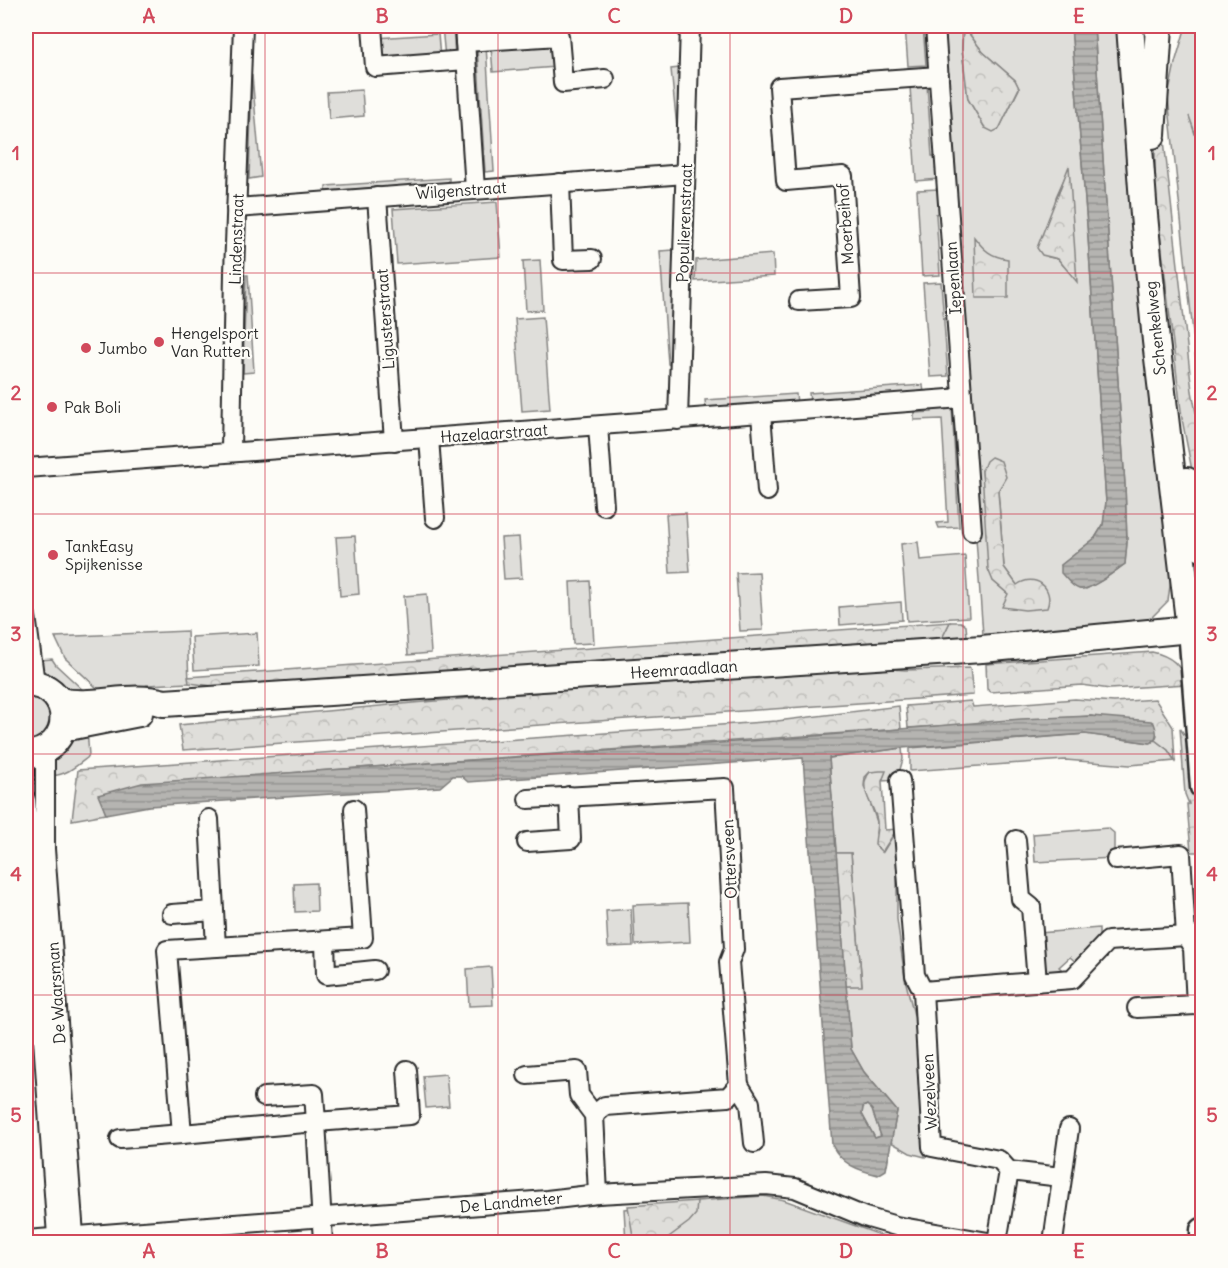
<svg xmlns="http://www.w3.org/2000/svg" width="1228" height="1268" viewBox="0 0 1228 1268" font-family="Delius,sans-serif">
  <defs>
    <pattern id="forest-crowns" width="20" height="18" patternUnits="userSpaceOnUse" patternTransform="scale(1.5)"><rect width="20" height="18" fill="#dfdeda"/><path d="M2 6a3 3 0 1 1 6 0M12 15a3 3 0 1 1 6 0" fill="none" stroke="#c0bfbb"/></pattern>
    <pattern id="water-rules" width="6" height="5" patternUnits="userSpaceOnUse" patternTransform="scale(1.5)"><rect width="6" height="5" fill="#b5b4b1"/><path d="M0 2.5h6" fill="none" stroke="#939390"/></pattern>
  </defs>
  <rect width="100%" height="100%" fill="#fdfcf7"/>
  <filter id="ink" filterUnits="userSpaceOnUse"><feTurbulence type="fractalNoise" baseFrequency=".0167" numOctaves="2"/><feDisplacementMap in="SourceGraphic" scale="12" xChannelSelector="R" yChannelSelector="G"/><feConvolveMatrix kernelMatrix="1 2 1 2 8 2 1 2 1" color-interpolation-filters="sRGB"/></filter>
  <g filter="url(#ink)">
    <!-- green -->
    <g fill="#dfdeda" stroke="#858482" stroke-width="1.5" fill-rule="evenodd">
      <path d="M442 26H453L455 57 445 58Z"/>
      <path d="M905 26H923L926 65 908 66Z"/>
      <path d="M939 26H1071L1088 237 1106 502 1103 525 1095 538 1061 565 1086 589 1104 579 1125 564 1127 542 1125 485 1094 26H1117L1151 420 1172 569 1168 601 1148 621 983 635ZM963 26 983 52 1015 80 1019 89 999 129 985 128 968 99 962 50ZM1069 168 1063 265 1058 259 1048 257 1056 197ZM982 471 998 491 1004 567 1017 585 1008 594 993 581Z"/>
      <path d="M1186 26H1202V152L1189 116 1202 155V399L1196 361 1168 97 1175 63Z"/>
      <path d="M438 34 440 58 384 62 376 38Z"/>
      <path d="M547 43 555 50 556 67 493 72 491 47Z"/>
      <path d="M486 46 494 171 485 172 477 47Z"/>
      <path d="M679 68 677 128 671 69Z"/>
      <path d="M252 75 261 177 249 179Z"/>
      <path d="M927 85 932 156H938L939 179 916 181 910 86Z"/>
      <path d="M362 90 364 116 329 119 327 92Z"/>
      <path d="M449 178V183L326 191V186Z"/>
      <path d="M940 189 942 213 936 214 940 275 922 276 917 190Z"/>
      <path d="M497 202 501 257 397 264 393 209Z"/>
      <path d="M674 250 670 365 668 364 660 251Z"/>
      <path d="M773 254 774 276 695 281 696 260Z"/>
      <path d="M540 260 543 310 526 311 523 261Z"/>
      <path d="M246 275H248L254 372 243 373Z"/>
      <path d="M941 282 948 376 930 377 923 283Z"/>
      <path d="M543 317 550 409 522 411 515 319Z"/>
      <path d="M923 385 924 393 810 402 809 393Z"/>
      <path d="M796 394 797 403 706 409 705 400Z"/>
      <path d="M952 407 959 527 939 528 937 523 948 522 942 419 914 420V413L932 412V408Z"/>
      <path d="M686 513 690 572 670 573 666 514Z"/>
      <path d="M355 536 359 594 340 596 336 537Z"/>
      <path d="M519 537 522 578 504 579 501 538Z"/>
      <path d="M918 542 920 560 965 556 969 617 907 621 901 544Z"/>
      <path d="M759 572 763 630 740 631 736 573Z"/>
      <path d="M590 581 594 643 573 644 570 582Z"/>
      <path d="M427 594 431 653 408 655 404 596Z"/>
      <path d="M901 602 902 620 840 625 839 607Z"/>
      <path d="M950 622H961L966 626 967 636 942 638Z"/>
      <path d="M187 631 189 683 147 685 120 697 100 698 98 689 65 658 55 637Z"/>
      <path d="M257 633 259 666 194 670 192 637Z"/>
      <path d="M52 659 56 665 84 691 78 699 44 674 40 660Z"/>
      <path d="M26 695 41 697 54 715 47 737 26 743Z"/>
      <path d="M87 730 89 755 87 758C74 768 66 775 50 776 53 751 64 740 87 730Z"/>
      <path d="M1086 734 1150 743 1155 740 1168 750 1175 761 1130 765 1065 760 910 771V748Z"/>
      <path d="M902 748 903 759 897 780 882 781 885 772H870L865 777 864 786 877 822 876 833 883 852 897 829V919L905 979 915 1019 925 1157 910 1153 891 1142 897 1111 864 1072 851 1049 846 986 862 985 851 853H836L829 758Z"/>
      <path d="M1108 828 1114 833V858L1035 862 1033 834Z"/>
      <path d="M316 883 317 911 295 912 294 884Z"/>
      <path d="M688 903 690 942 635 945 633 905Z"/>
      <path d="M631 909 633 946 608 947 606 911Z"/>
      <path d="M1099 928V938L1078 964 1070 957 1059 967 1067 974 1042 975 1039 933Z"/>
      <path d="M491 967 493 1005 469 1006 467 969Z"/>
      <path d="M446 1074 449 1106 426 1108 423 1076Z"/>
      <path d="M763 1196 784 1200 886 1237V1238L903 1242H626L624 1209 696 1203 697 1201Z"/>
    </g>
    <!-- forest -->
    <g fill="url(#forest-crowns)" stroke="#858482" stroke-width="1.5">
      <path d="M963 26 983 52 1015 80 1019 88 999 129 993 132 985 128 968 99 962 50Z"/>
      <path d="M1155 131H1163L1192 391 1202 446V522L1182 419 1155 192Z"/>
      <path d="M1069 166 1077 282 1058 259 1042 255 1037 248Z"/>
      <path d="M974 237C984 250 991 257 1008 259V298H976Z"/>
      <path d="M991 457 1001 461 1006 477 998 491 1004 567 1017 585C1035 572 1055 588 1047 608L1025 610 1002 607 1008 594 993 581 988 569 982 471 986 461Z"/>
      <path d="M950 622 942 638 237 689 189 683 188 677Z"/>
      <path d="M1152 652C1171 656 1182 665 1186 684L1110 689 1082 685 991 692 987 689 986 664Z"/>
      <path d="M855 666 905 670 970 668 973 695 183 750 179 725 412 703Z"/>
      <path d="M1075 699 1114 702 1155 699 1173 727 1175 761 1168 750 1155 740 1157 735 1091 716 908 728 906 706 971 701 973 707Z"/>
      <path d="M899 706 901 729 275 774 99 795 106 814 72 820 78 770 777 721Z"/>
      <path d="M1180 728 1194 750 1200 852H1191L1187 804H1189L1185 794Z"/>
      <path d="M880 771H886L882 781 885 830 897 829 882 852 875 845C875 837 878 828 877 821 874 803 856 788 870 772Z"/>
      <path d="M836 853H851L862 986H846Z"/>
      <path d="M867 1105 872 1109 881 1136 875 1138 862 1114 863 1107Z"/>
      <path d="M697 1201 696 1214 689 1222 662 1242H634L628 1206Z"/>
    </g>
    <!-- water -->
    <g fill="url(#water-rules)" stroke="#7e7d7b" stroke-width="1.5" fill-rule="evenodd">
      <path d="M1071 26H1094L1125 485 1127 542 1125 564C1116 570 1090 592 1079 589 1072 587 1066 578 1061 573V565L1095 538 1103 525 1106 502 1088 237Z"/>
      <path d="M1091 716 1151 721 1154 723C1157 731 1158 738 1151 743L1085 734 902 748 829 758 851 1049 864 1072 897 1111 886 1170 878 1175C858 1170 842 1165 832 1145L803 758 468 782 461 776H453L440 787 149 806 106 814 98 795 142 783 779 739 1021 719ZM867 1105 872 1110 881 1136 875 1138 862 1114 863 1107Z"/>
    </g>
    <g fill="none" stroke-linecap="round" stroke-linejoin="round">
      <!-- minor casing -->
      <g stroke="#2b2b2b" stroke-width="22">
        <g id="minor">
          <path d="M372 26 375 67 466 60"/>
          <path d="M464 26 475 189"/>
          <path d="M935 26 972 531"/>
          <path d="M465 42 559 36 563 83 605 79"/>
          <path d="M560 183 563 260 592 259"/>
          <path d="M377 197 394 441"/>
          <path d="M236 208 685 174"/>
          <path d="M799 301 851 298 843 176 786 181 779 87 939 76"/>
          <path d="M761 414 767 491"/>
          <path d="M678 420 690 26"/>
          <path d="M598 426 604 506"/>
          <path d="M429 438 435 518"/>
          <path d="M231 452 234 272 243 26"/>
          <path d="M26 468 962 398"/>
          <path d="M26 616 35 683"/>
          <path d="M45 750V849L74 1235"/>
          <path d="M900 780 915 975 923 991 932 1147 999 1160 1009 1171 1061 1177"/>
          <path d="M528 799 725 788 734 949 729 962 739 1085 728 1097 605 1106 594 1115"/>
          <path d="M26 800 57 1236"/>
          <path d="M209 819 216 947"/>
          <path d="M1016 840 1021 899 1031 907 1037 982"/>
          <path d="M527 842 571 839 569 796"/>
          <path d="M1116 860 1181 854 1186 936 1193 948 1196 1005 1137 1008"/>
          <path d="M172 914 214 911"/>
          <path d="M325 941 326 975 375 970"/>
          <path d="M923 991 1072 979 1108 941 1202 935"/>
          <path d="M527 1075 577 1071 579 1095 594 1115 598 1194"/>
          <path d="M739 1085 750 1103 754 1143"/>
          <path d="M264 1097 314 1094 316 1122 410 1115 407 1070"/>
          <path d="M120 1139 182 1134"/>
          <path d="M26 1240 547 1200 598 1194 766 1185 795 1188 865 1217 896 1226 988 1242"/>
          <path d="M323 1242 316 1122 182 1134 167 950 363 938 354 809"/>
          <path d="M997 1242 1009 1171"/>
          <path d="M1053 1242 1069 1129"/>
        </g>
      </g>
      <!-- tertiary casing -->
      <g stroke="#2b2b2b" stroke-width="27">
        <g id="tertiary">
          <path d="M1190 629 1202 787"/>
          <path d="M1202 1242V1230"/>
        </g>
      </g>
      <!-- secondary casing -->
      <g stroke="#2b2b2b" stroke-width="30">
        <g id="secondary">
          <path d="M1130 26 1144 215 1156 341 1190 629"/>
          <path d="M1152 135 1159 26"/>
          <path d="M1187 481 1202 548"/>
          <path d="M26 683C76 685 76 751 26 755"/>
          <path d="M59 701C93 709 130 693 164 703L982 649 1201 628 1202 627"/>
          <path d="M63 728 139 713"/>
        </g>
      </g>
      <!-- minor -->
      <use href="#minor" stroke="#fdfcf7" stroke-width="18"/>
      <!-- tertiary -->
      <use href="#tertiary" stroke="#fdfcf7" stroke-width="22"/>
      <!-- secondary -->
      <use href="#secondary" stroke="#fdfcf7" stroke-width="26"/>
    </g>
  </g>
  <!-- grid -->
  <path fill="none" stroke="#d1495b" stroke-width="1.5" stroke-opacity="0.55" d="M265 26V1242M498 26V1242M730 26V1242M963 26V1242M26 273H1202M26 514H1202M26 754H1202M26 995H1202"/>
  <!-- markers -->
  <g fill="#d1495b" stroke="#fdfcf7" stroke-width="2">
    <circle cx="159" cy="342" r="6"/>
    <circle cx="86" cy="348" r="6"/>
    <circle cx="52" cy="407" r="6"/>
    <circle cx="53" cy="555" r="6"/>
  </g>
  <g text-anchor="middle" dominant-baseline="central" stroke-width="4.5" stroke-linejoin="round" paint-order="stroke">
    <!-- street labels -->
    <g font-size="16" fill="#2b2b2b" stroke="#fdfcf7">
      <text transform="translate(461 190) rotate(-4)">Wilgenstraat</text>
      <text transform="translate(684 223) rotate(-88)">Populierenstraat</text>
      <text transform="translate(845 224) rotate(-94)">Moerbeihof</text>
      <text transform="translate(236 239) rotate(-88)">Lindenstraat</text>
      <text transform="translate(953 278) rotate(-94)">Iepenlaan</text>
      <text transform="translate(385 319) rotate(-94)">Ligusterstraat</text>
      <text transform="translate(1155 328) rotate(-96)">Schenkelweg</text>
      <text transform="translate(494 433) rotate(-4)">Hazelaarstraat</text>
      <text transform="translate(684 669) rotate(-4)">Heemraadlaan</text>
      <text transform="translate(729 859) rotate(-93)">Ottersveen</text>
      <text transform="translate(56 993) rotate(-94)">De Waarsman</text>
      <text transform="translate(929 1092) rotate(-93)">Wezelveen</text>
      <text transform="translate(511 1202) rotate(-5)">De Landmeter</text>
    </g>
    <!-- poi labels -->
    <g font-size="16" fill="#2b2b2b" stroke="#fdfcf7" text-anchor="start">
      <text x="171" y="333">Hengelsport<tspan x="171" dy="18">Van Rutten</tspan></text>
      <text x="98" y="348">Jumbo</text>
      <text x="64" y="407">Pak Boli</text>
      <text x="65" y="546">TankEasy<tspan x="65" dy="18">Spijkenisse</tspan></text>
    </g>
  </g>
  <!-- margin -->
  <rect width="1228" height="1268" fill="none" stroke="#fdfcf7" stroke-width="66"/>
  <rect x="33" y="33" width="1162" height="1202" fill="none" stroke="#d1495b" stroke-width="2"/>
  <g font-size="20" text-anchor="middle" font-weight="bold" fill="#d1495b">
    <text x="149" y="23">A</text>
    <text x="382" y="23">B</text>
    <text x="614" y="23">C</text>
    <text x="846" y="23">D</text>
    <text x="1079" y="23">E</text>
    <text x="16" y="160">1</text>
    <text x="1212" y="160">1</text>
    <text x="16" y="400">2</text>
    <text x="1212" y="400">2</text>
    <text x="16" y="641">3</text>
    <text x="1212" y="641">3</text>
    <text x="16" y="881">4</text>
    <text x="1212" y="881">4</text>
    <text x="16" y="1122">5</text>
    <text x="1212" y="1122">5</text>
    <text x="149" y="1258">A</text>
    <text x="382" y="1258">B</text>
    <text x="614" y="1258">C</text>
    <text x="846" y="1258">D</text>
    <text x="1079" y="1258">E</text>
  </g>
</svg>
